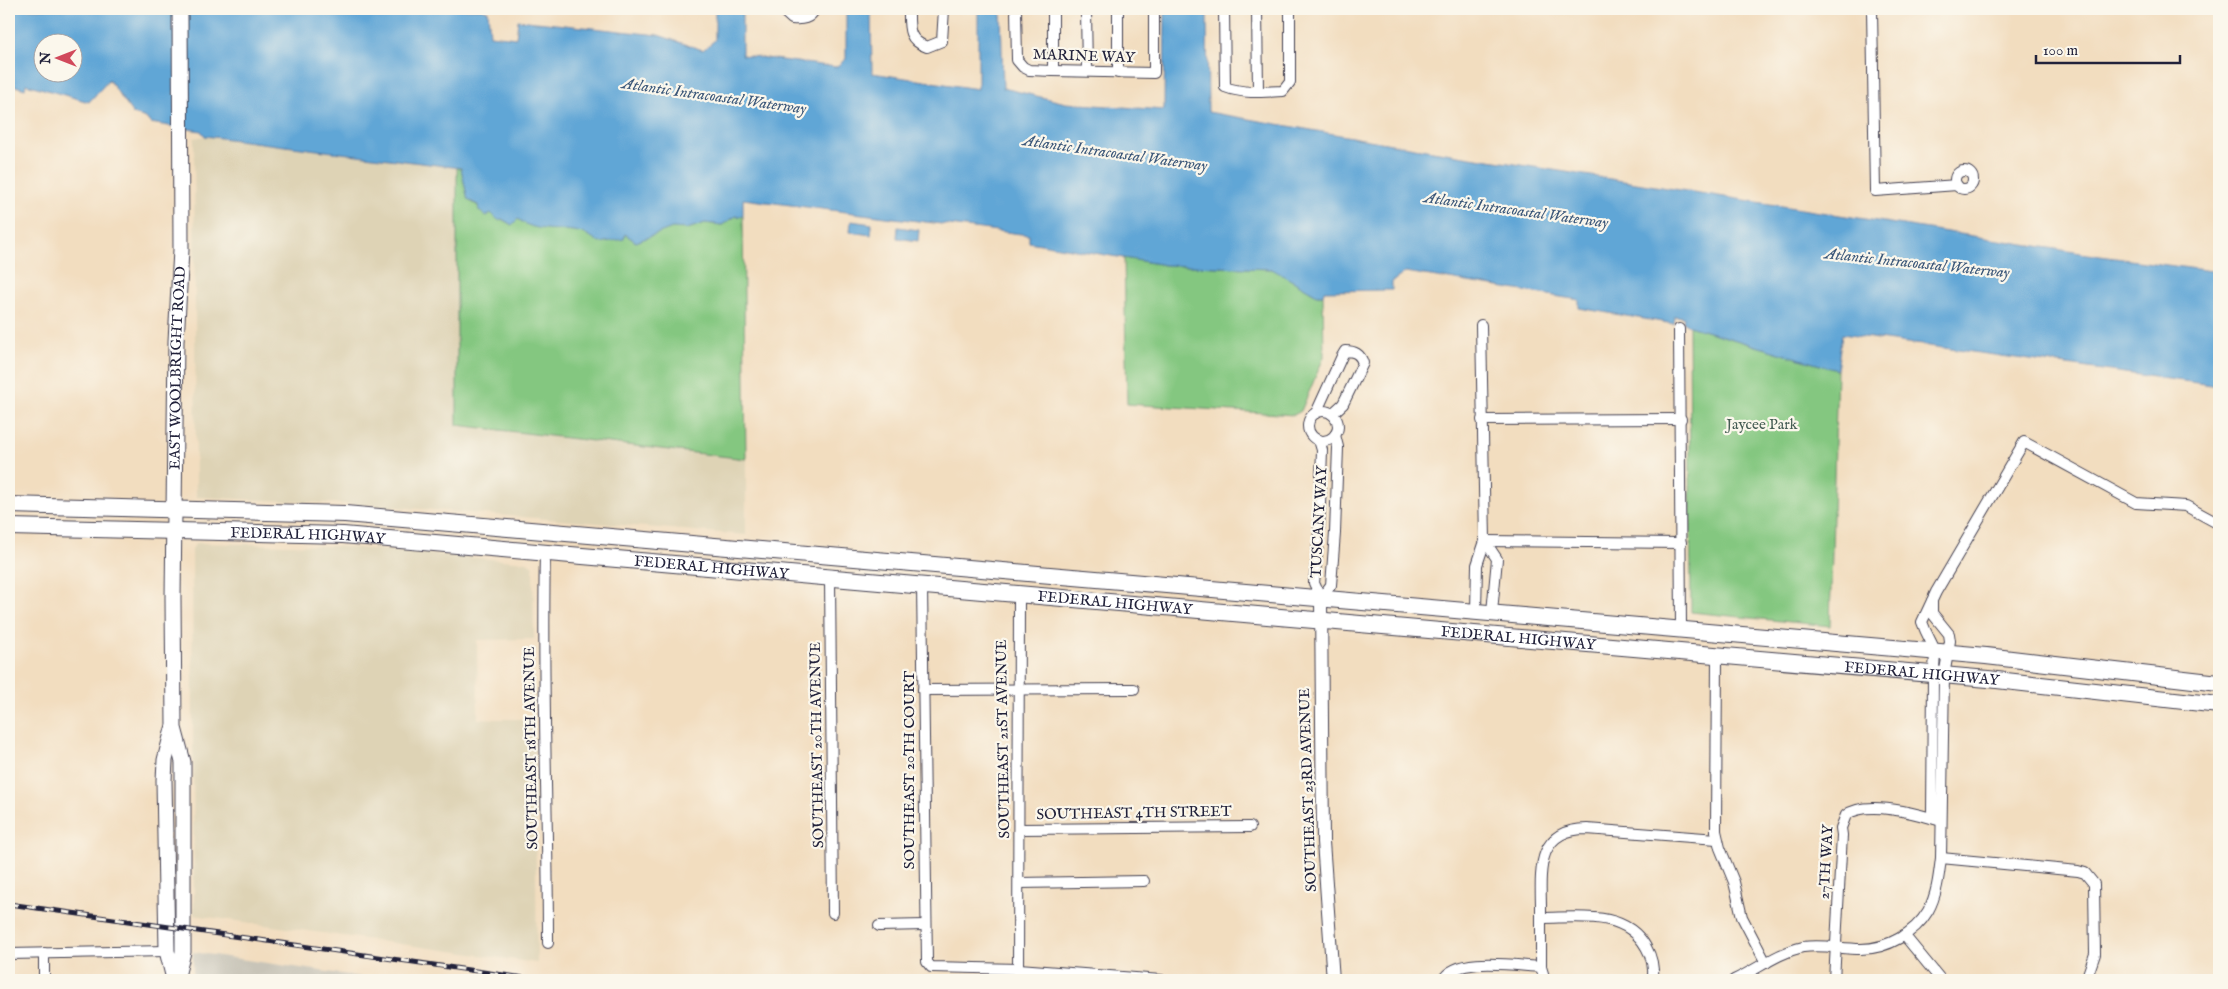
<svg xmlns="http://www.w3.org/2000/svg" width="2228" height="989" viewBox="0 0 2228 989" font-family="'IM FELL English',serif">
  <rect width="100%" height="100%" fill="#fbf7ec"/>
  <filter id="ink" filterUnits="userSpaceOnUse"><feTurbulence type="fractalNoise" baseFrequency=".02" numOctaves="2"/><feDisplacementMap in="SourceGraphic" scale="10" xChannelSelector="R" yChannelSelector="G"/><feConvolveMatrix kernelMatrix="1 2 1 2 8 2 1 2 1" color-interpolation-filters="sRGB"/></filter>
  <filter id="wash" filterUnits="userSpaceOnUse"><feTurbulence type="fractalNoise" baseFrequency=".0096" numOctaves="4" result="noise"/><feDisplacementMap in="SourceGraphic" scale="20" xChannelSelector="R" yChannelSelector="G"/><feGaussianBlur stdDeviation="1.12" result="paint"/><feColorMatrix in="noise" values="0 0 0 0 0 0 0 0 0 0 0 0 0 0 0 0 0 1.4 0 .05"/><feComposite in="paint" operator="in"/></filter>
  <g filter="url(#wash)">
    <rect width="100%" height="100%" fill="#f2ddbf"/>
    <!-- built -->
    <g fill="#ded3b5">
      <path d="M205 136 457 168 458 425 746 459V535L371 505 196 497 194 138Z"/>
      <path d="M196 543 334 546 527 562 533 566 534 639 477 640 478 719H534L537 963 194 915 192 549Z"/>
    </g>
    <!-- industrial -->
    <path fill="#c8c4b8" d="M193 952 382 980H193Z"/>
    <!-- green -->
    <g fill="#84c780" stroke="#53745e">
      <path d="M457 168H461L468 200 512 225 518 219 589 234H625L636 242 672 227 687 229 705 223 722 225 736 216H743L746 459 457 425Z"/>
      <path d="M1124 258 1165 265 1273 269 1317 295H1323L1324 357 1301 411 1294 415 1127 404Z"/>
      <path d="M1689 326 1837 370 1830 626 1691 612Z"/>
    </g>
    <!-- water -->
    <g fill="#61a6d6" stroke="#426488" fill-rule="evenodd">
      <path d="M9 9H482L488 11 490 35 516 38 518 20 658 35 703 50 715 40V9H742V55L836 67 846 59V9H871L872 73 978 89V9H1001L1003 88 1066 103 1164 110 1165 9H1207L1208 112 1426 150 2100 256 2219 272V386L1842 334 1837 370 1689 326 1683 322 1684 317 1675 316 1674 324 1579 308V300L1406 272 1392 282V290L1324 291 1323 295H1317L1272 269 1165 265 1029 242V235L743 199V216H736L722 225 705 223 687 229 672 228 636 242 625 234 624 239 599 243C576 220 542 239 518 219L512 225 502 219 498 220 491 213 486 216 479 211 478 205 468 200 461 168 205 136 201 131 150 123 146 118 133 114 109 80 89 102 26 84 25 89 9 84ZM42 42H72V72H42Z"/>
      <path d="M851 221 872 224 871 235 850 232Z"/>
      <path d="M898 227 919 230 918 241 897 238Z"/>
    </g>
  </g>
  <g filter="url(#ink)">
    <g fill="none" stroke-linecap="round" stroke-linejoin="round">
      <!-- minor casing -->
      <g stroke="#413e4f" stroke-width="12">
        <g id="minor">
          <path d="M781 9 792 19C802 20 810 19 815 9"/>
          <path d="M909 9C909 27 907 40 927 47L942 41 944 9"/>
          <path d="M1016 9 1017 60 1023 67 1029 70 1053 71 1154 73V9"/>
          <path d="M1053 9V71"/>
          <path d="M1086 9 1087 71"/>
          <path d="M1118 9V73"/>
          <path d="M1224 9 1225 87C1243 94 1264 92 1283 91L1290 82V9"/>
          <path d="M1257 9 1258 92"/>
          <path d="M1872 9 1875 191 1957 185"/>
          <circle cx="1964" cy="180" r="9"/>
          <path d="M1679 329 1681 629"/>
          <circle cx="1323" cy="426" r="15"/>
          <path d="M1316 413 1342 356 1345 351C1355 351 1360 354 1363 363L1343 404 1332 414"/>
          <path d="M1482 420 1681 419"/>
          <path d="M1319 440 1322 450 1319 533 1314 583 1321 598 1331 585 1335 533 1338 447 1335 435"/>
          <path d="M1485 541 1681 543"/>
          <path d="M1485 541 1497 559 1492 612"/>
          <path d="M545 553C542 683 548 813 548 943"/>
          <path d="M830 578 833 913"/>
          <path d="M922 585 927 962 931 967 1019 969 1161 980"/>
          <path d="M1476 611 1477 565 1485 541 1481 325"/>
          <path d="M1717 655 1716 831 1720 848 1734 882 1742 917 1766 963"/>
          <path d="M923 690 1134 689"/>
          <path d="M1932 818 1933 675C1938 641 1932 650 1922 622L1936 592 2024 442 2136 503 2186 506 2219 524"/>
          <path d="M1020 829 1250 827"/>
          <path d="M1941 858 2078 871 2085 873 2094 884 2095 954 2086 980"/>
          <path d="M1019 883 1144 881"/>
          <path d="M1541 918C1577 918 1625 909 1646 947 1652 957 1654 968 1653 980"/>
          <path d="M879 926 925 925"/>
          <path d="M1904 935 1941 980"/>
          <path d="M9 954 167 951"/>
          <path d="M44 980V953"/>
          <path d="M1018 980 1019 594"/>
          <path d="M1443 980C1456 955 1516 966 1541 967"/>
          <path d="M1545 980 1541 967C1541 946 1541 926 1541 905 1540 868 1538 829 1587 829L1717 839"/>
          <path d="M1734 980C1758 969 1777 953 1803 947 1823 944 1841 949 1861 949 1887 949 1915 933 1928 911 1937 895 1939 875 1941 858L1944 676 1950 641 1949 634 1932 613V601"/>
          <path d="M1834 980 1842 835 1841 828 1846 815C1866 800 1915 813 1938 820"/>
        </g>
      </g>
      <!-- tertiary casing -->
      <g stroke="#413e4f" stroke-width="14">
        <path id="tertiary" d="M1321 598 1323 842 1333 980"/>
      </g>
      <!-- secondary casing -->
      <g stroke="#413e4f" stroke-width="17">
        <g id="secondary">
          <path d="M173 729 165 760 164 780 167 951 174 979"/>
          <path id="s1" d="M176 980 183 952V762L174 728 173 598 176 341 181 250 180 9"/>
        </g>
      </g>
      <!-- primary casing -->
      <g stroke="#413e4f" stroke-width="18">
        <g id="primary">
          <path d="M9 505 345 514 1986 656 2219 683"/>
          <path id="s2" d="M9 527 343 535 1988 679 2219 705"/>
        </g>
      </g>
      <!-- minor -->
      <use href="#minor" stroke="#fff" stroke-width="10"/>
      <!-- tertiary -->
      <use href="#tertiary" stroke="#fff" stroke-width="12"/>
      <!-- secondary -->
      <use href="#secondary" stroke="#fff" stroke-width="15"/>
      <!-- primary -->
      <use href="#primary" stroke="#fff" stroke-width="16"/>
      <!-- rail casing -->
      <g stroke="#22223b" stroke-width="5">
        <path id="rail" d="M9 904 538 980"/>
      </g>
      <!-- rail -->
      <use href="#rail" stroke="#fbf7ec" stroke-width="3" stroke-dasharray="9" stroke-linecap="butt"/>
    </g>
  </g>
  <g text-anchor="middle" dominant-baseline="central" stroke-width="4.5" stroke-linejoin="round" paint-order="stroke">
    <!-- street labels -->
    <g font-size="15" fill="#22223b" stroke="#fbf7ec">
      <text transform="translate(1084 56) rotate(2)">MARINE WAY</text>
      <text stroke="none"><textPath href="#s1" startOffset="614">EAST WOOLBRIGHT ROAD</textPath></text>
      <text transform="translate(1319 522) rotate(-87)">TUSCANY WAY</text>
      <text stroke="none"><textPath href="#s2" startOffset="299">FEDERAL HIGHWAY</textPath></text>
      <text stroke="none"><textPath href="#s2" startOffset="704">FEDERAL HIGHWAY</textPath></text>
      <text stroke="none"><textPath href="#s2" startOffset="1109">FEDERAL HIGHWAY</textPath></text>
      <text stroke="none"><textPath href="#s2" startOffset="1514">FEDERAL HIGHWAY</textPath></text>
      <text stroke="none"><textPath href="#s2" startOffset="1919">FEDERAL HIGHWAY</textPath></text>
      <text transform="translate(1003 739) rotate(-91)">SOUTHEAST 21ST AVENUE</text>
      <text transform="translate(817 745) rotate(-91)">SOUTHEAST 20TH AVENUE</text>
      <text transform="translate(531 748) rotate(-91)">SOUTHEAST 18TH AVENUE</text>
      <text transform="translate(909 770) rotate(-90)">SOUTHEAST 20TH COURT</text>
      <text transform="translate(1308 790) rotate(-92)">SOUTHEAST 23RD AVENUE</text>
      <text transform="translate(1134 813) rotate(-1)">SOUTHEAST 4TH STREET</text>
      <text transform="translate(1826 862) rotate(-87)">27TH WAY</text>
    </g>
    <!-- park labels -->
    <g font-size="15" fill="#445c53" stroke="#fbf7ec">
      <text x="1762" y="424">Jaycee Park</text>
    </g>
    <!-- water labels -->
    <g font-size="16" font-style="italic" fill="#3b5779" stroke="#fbf7ec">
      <text transform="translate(714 97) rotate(8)">Atlantic Intracoastal Waterway</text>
      <text transform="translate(1115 154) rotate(8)">Atlantic Intracoastal Waterway</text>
      <text transform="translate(1516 211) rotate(8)">Atlantic Intracoastal Waterway</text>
      <text transform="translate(1917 264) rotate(6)">Atlantic Intracoastal Waterway</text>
    </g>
  </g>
  <!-- margin -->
  <rect width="2228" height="989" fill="none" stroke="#fbf7ec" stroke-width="30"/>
  <!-- north arrow -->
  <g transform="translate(58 58) rotate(270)"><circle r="24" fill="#fbf7ec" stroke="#a4a2a5"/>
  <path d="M0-4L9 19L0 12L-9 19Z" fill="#d1495b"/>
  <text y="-8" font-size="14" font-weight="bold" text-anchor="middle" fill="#22223b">N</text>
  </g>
  <!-- scale -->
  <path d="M2036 55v8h144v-8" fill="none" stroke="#22223b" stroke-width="2.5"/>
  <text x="2043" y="55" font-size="15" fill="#22223b" stroke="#fbf7ec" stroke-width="4" paint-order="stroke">100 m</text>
</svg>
